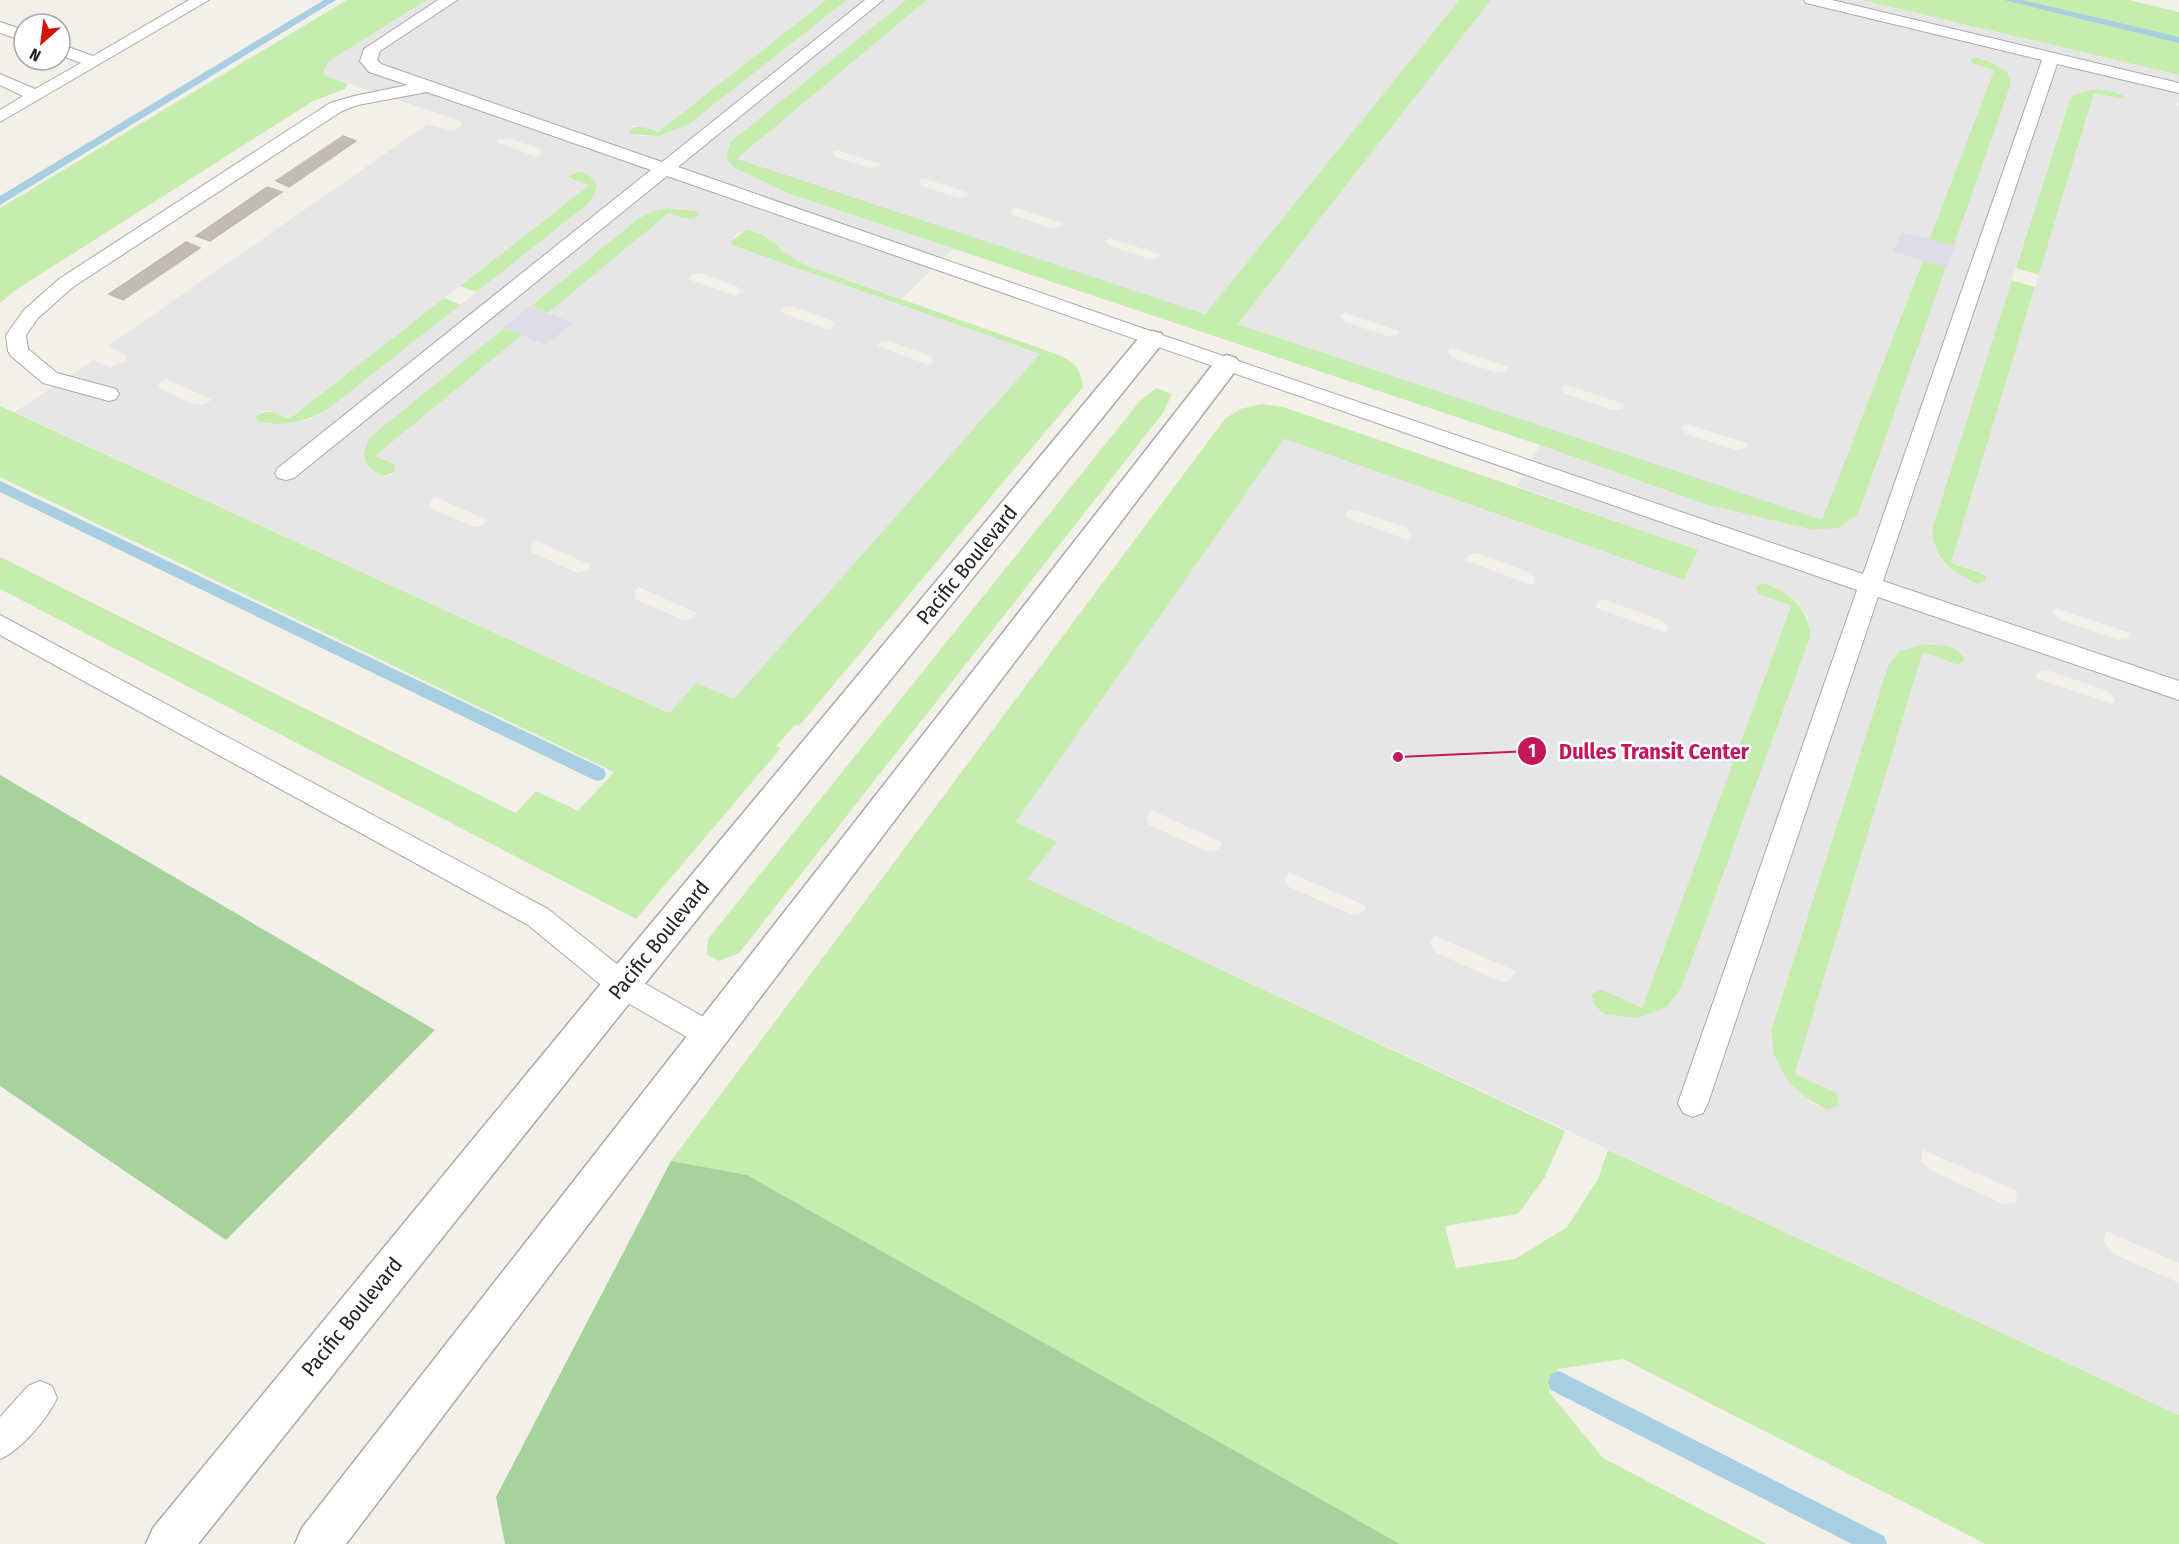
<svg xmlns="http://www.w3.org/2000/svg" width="2179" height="1544" viewBox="0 0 2179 1544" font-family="'Fira Sans Condensed',sans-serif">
  <rect width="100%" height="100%" fill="#f2f0e8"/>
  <!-- grass -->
  <g fill="#c6edad">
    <path d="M347 0H427L328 62 324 75 348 84 345 89 313 101 14 291 0 303V208Z"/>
    <path d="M826 0H847L688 125 659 136 630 134 629 130C638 123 648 128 658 132Z"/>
    <path d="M906 0H927L738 158 1205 314 1459 0H1491L1238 324 1822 519 1923 260 1947 267 1858 515 1838 528 1813 530 1704 504 1540 445 787 193 733 167 726 158 730 142Z"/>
    <path d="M1861 0H2129L2179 12V75Z"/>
    <path d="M1974 57 1993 63 2008 73 2011 84 1955 246 1929 240 1994 70 1974 64 1969 60Z"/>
    <path d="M2094 89 2109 90 2123 95V99L2094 94 2039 275 2016 268 2069 102 2073 95Z"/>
    <path d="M581 171 589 175 597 184 595 194 588 204 477 292 460 286 588 186 570 178 569 175Z"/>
    <path d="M668 208 697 211 700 215C690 223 679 217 669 213L548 313 531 306 639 218 653 211Z"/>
    <path d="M746 230C766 231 787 254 805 265L1059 355C1076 363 1081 369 1083 387L799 726 795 725 776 746 781 748 636 919 0 589V557L516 813 536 791 578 811 614 772 0 477V406L669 713 696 683 1040 354 734 246 730 242Z"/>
    <path d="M2011 280 2035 287 1951 563 1984 574 1987 577 1985 582 1977 584C1952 573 1933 558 1932 529Z"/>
    <path d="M444 298 461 305 327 410C304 422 282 428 257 421L256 416C268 407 277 414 289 419Z"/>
    <path d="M504 328 522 335 376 456 394 464 396 470C385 482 366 471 364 455 364 448 367 443 370 437Z"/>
    <path d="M1156 388 1172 394 1163 413 739 953 719 961 707 955 708 939 1140 401Z"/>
    <path d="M1262 404 1283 407 1699 550 1684 580 1284 439 1016 822 1057 842 1028 879 1565 1131 1545 1177 1518 1214 1445 1226 1456 1268 1515 1259 1567 1227 1598 1179 1608 1150 2179 1415V1544H1986L1623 1359 1558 1369 1549 1392 1603 1458 1767 1544H1400L747 1175 671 1161 1225 419 1240 409Z"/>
    <path d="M1764 583C1790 592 1807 608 1811 635L1682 987 1667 1007 1639 1018 1605 1015 1594 1005 1591 994 1601 989 1642 1007 1791 606 1758 594 1756 586Z"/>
    <path d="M1923 644C1940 645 1959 643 1965 661L1958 665 1923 652 1795 1074 1837 1093 1839 1105 1829 1110C1806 1101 1780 1080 1773 1054 1771 1047 1772 1038 1771 1030L1888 666 1899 651Z"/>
  </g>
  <!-- forest -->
  <g fill="#a6d29c">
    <path d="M0 775 435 1030 226 1240 0 1086Z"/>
    <path d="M671 1161 747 1175 1400 1544H505L496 1497Z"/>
  </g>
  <!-- parking -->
  <g fill="#e6e6e6" fill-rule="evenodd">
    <path d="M427 0H826L658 132 640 126H633L629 130 631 134 640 136H659L688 125 847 0H906L730 142 726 158 733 167 787 193 953 249 902 299 805 265 782 251 769 237 753 230H746L738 233 730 242 734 246 1040 354 734 699 696 683 669 713 15 412 93 360 110 367 125 362 127 355 108 346 428 124 452 131 462 126 461 121 324 75 323 72 328 62ZM507 138 540 149 541 153 537 157 496 142 499 139ZM581 171 589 175 597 184 595 194 588 204 327 410 310 419 289 424H269L257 421 256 416 262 411H270L289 419 589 185 570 179 569 174ZM668 208 689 209 697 211 699 216 688 220 669 213 548 313 572 323 546 345 522 335 375 456 394 464 396 470 392 475 383 476 372 470 364 459V448L370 437 639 218 653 211ZM700 273 738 287 741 292 736 296 688 279 692 274ZM792 306 832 321 834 325 830 330 780 312 784 307ZM889 341 931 356 933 361 929 365 877 346 881 342ZM166 379 211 399V400L205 404 196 405 159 388V384ZM435 497 487 520H488L482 525 474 527 430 508V502ZM536 541 591 565V566L585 571 577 573 531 552 530 546ZM639 587 697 613 692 619 683 620 635 599 634 592Z"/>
    <path d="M927 0H1459L1205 314 737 159ZM836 150 881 164V165L870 168 835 157 833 153ZM922 178 969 193V194L966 197 958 198 922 186 919 182ZM1014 207 1062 223 1060 227 1051 228 1013 215 1011 211ZM1110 238 1159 254 1160 255 1157 258 1149 259 1110 246 1106 242Z"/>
    <path d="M1491 0H1861L2179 75V102L2177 105 2179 106V1263L2106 1231 2104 1241 2114 1254 2179 1283V1415L1027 879 1057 842 1016 822 1284 439 1684 580 1698 550 1517 486 1540 445 1704 504 1813 530 1838 528 1858 515 2011 84 2008 73 1993 63 1975 57 1970 60 1974 64 1994 70 1929 240 1902 232 1893 252 1923 260 1822 520 1238 324ZM2094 89 2118 92 2123 95V99L2094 93 1951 563 1984 573 1987 578 1985 582 1977 584 1950 569 1938 555 1933 541 1932 529 2069 102 2073 95ZM1344 313 1399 331 1397 335 1388 336 1345 322 1341 317ZM1451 348 1508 367 1506 371 1498 373 1452 358 1448 352ZM1564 384 1624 404 1622 409 1613 410 1566 394 1561 389ZM1683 423 1746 443 1747 444 1745 448 1736 450 1687 434 1681 428ZM1355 510 1407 528 1411 535 1408 540 1344 517 1348 511ZM1477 553 1531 573 1535 579 1532 585 1466 561 1469 555ZM1765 583 1776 587 1798 603 1808 618 1811 635 1682 987 1667 1007 1638 1018 1605 1015 1594 1005 1591 994 1601 989 1642 1008 1791 606 1758 594 1756 586ZM1605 600 1662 620 1668 627 1665 632 1596 608 1598 601ZM2054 608 2130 633 2128 639 2119 640 2061 620 2053 613ZM1923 644 1951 646 1962 653 1965 661 1958 665 1923 652 1795 1074 1837 1093 1839 1105 1829 1110 1813 1104 1786 1079 1774 1055 1771 1030 1888 666 1899 651ZM2047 670 2108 691 2115 699 2113 704 2036 678 2038 672ZM1151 810 1223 843 1218 850 1209 852 1149 825 1146 818ZM1289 872 1366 906 1367 907 1362 913 1353 915 1289 887 1285 879ZM1434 935 1515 971V972L1511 980 1502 982 1434 952 1430 943ZM1923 1150 2017 1191 2016 1202 2003 1204 1930 1170 1921 1160Z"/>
  </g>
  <!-- plaza -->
  <g fill="#dddce8">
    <path d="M1902 232 1955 246 1947 267 1893 252Z"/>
    <path d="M530 306 548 313 573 323 546 345 504 328Z"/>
  </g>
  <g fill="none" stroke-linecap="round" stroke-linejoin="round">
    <!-- stream -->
    <g fill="#a7cee1" fill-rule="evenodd">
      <path d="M324 0H336L0 205V196Z"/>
      <path d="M2004 0H2022L2179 37V43Z"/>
      <path d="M0 481 604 769 606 774 604 779 598 781 592 779 0 492Z"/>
      <path d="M1559 1371 1884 1536 1887 1544H1852L1551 1390 1548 1382 1551 1374Z"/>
    </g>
  </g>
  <!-- building -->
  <g fill="#c3bcb4" stroke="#c4b8aa" stroke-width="1.5">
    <path d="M343 136 356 141 289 187 276 181Z"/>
    <path d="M267 187 282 192 210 241 196 236Z"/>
    <path d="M186 242 200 248 123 300 109 294Z"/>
  </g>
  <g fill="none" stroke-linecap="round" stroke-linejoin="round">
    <!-- service casing -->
    <g stroke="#a9a9a9" stroke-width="2">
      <g id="service">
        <path d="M189 0H209L0 122V110L23 96 0 85V74L35 89 81 63 60 55V44L93 56Z"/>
        <path d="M438 0H457L380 51 377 60 381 64 662 162 865 0H883L678 167 1159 334 1863 574 2042 60 1806 3 1804 0H1832L2179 83V93L2057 64 1883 581 2179 681V700L1878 597 1708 1103 1703 1113 1693 1117 1683 1113 1678 1103 1857 590 667 176 294 478 286 480 278 478 275 473 278 468 651 170 427 92 358 105 342 111 73 287 38 318 26 335 28 349 57 373 116 389 119 394 116 399 109 401 43 383 11 356 8 351 6 335 24 310 59 279 330 103 354 96 408 85 369 72 360 61 364 49Z"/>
        <path d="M0 22 24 30V41L0 33Z"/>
        <path d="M0 615 548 909 632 976 719 1026 723 1035 719 1044 709 1048 699 1044 612 994 528 925 0 635Z"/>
        <path d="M40 1381 52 1386 57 1398C48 1418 20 1451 0 1459V1417L28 1386Z"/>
      </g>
    </g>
    <!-- minor casing -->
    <g stroke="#a9a9a9" stroke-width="3">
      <g id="minor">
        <path d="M1152 331 1161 333 1165 339 1161 345 635 996 198 1544H146L153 1528 609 974 1143 333Z"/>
        <path d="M1227 355 1236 358 1240 364 1236 370 346 1544H295L302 1528 1218 358Z"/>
      </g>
    </g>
    <!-- service -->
    <use href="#service" fill="#fff" fill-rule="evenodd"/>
    <!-- minor -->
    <use href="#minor" fill="#fff" fill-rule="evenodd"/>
  </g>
  <g text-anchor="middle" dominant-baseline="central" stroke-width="5" stroke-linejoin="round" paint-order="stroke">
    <!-- street labels -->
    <g font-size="21" fill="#222" stroke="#fff">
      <text transform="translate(967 565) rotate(-51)">Pacific Boulevard</text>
      <text transform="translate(659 940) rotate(-51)">Pacific Boulevard</text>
      <text transform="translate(352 1317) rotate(-51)">Pacific Boulevard</text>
    </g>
  </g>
  <!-- callouts -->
  <path fill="none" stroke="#c2185b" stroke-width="2" d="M1398 757L1532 751"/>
  <g fill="#c2185b" stroke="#fff" stroke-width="2">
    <circle cx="1398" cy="757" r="6"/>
    <circle cx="1532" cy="751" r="15"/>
  </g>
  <g font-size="18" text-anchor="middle" font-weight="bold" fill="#fff">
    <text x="1532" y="757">1</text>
  </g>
  <g font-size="22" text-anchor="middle" font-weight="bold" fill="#c2185b" stroke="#fff" stroke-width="5" stroke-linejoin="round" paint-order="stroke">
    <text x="1654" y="759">Dulles Transit Center</text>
  </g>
  <!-- north arrow -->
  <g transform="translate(42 42) rotate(208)"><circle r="28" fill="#ffffff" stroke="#a7a7a7" stroke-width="1.5"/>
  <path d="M0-4.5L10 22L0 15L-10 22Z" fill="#d31500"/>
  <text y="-9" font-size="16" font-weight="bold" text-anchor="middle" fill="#222222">N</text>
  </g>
</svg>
